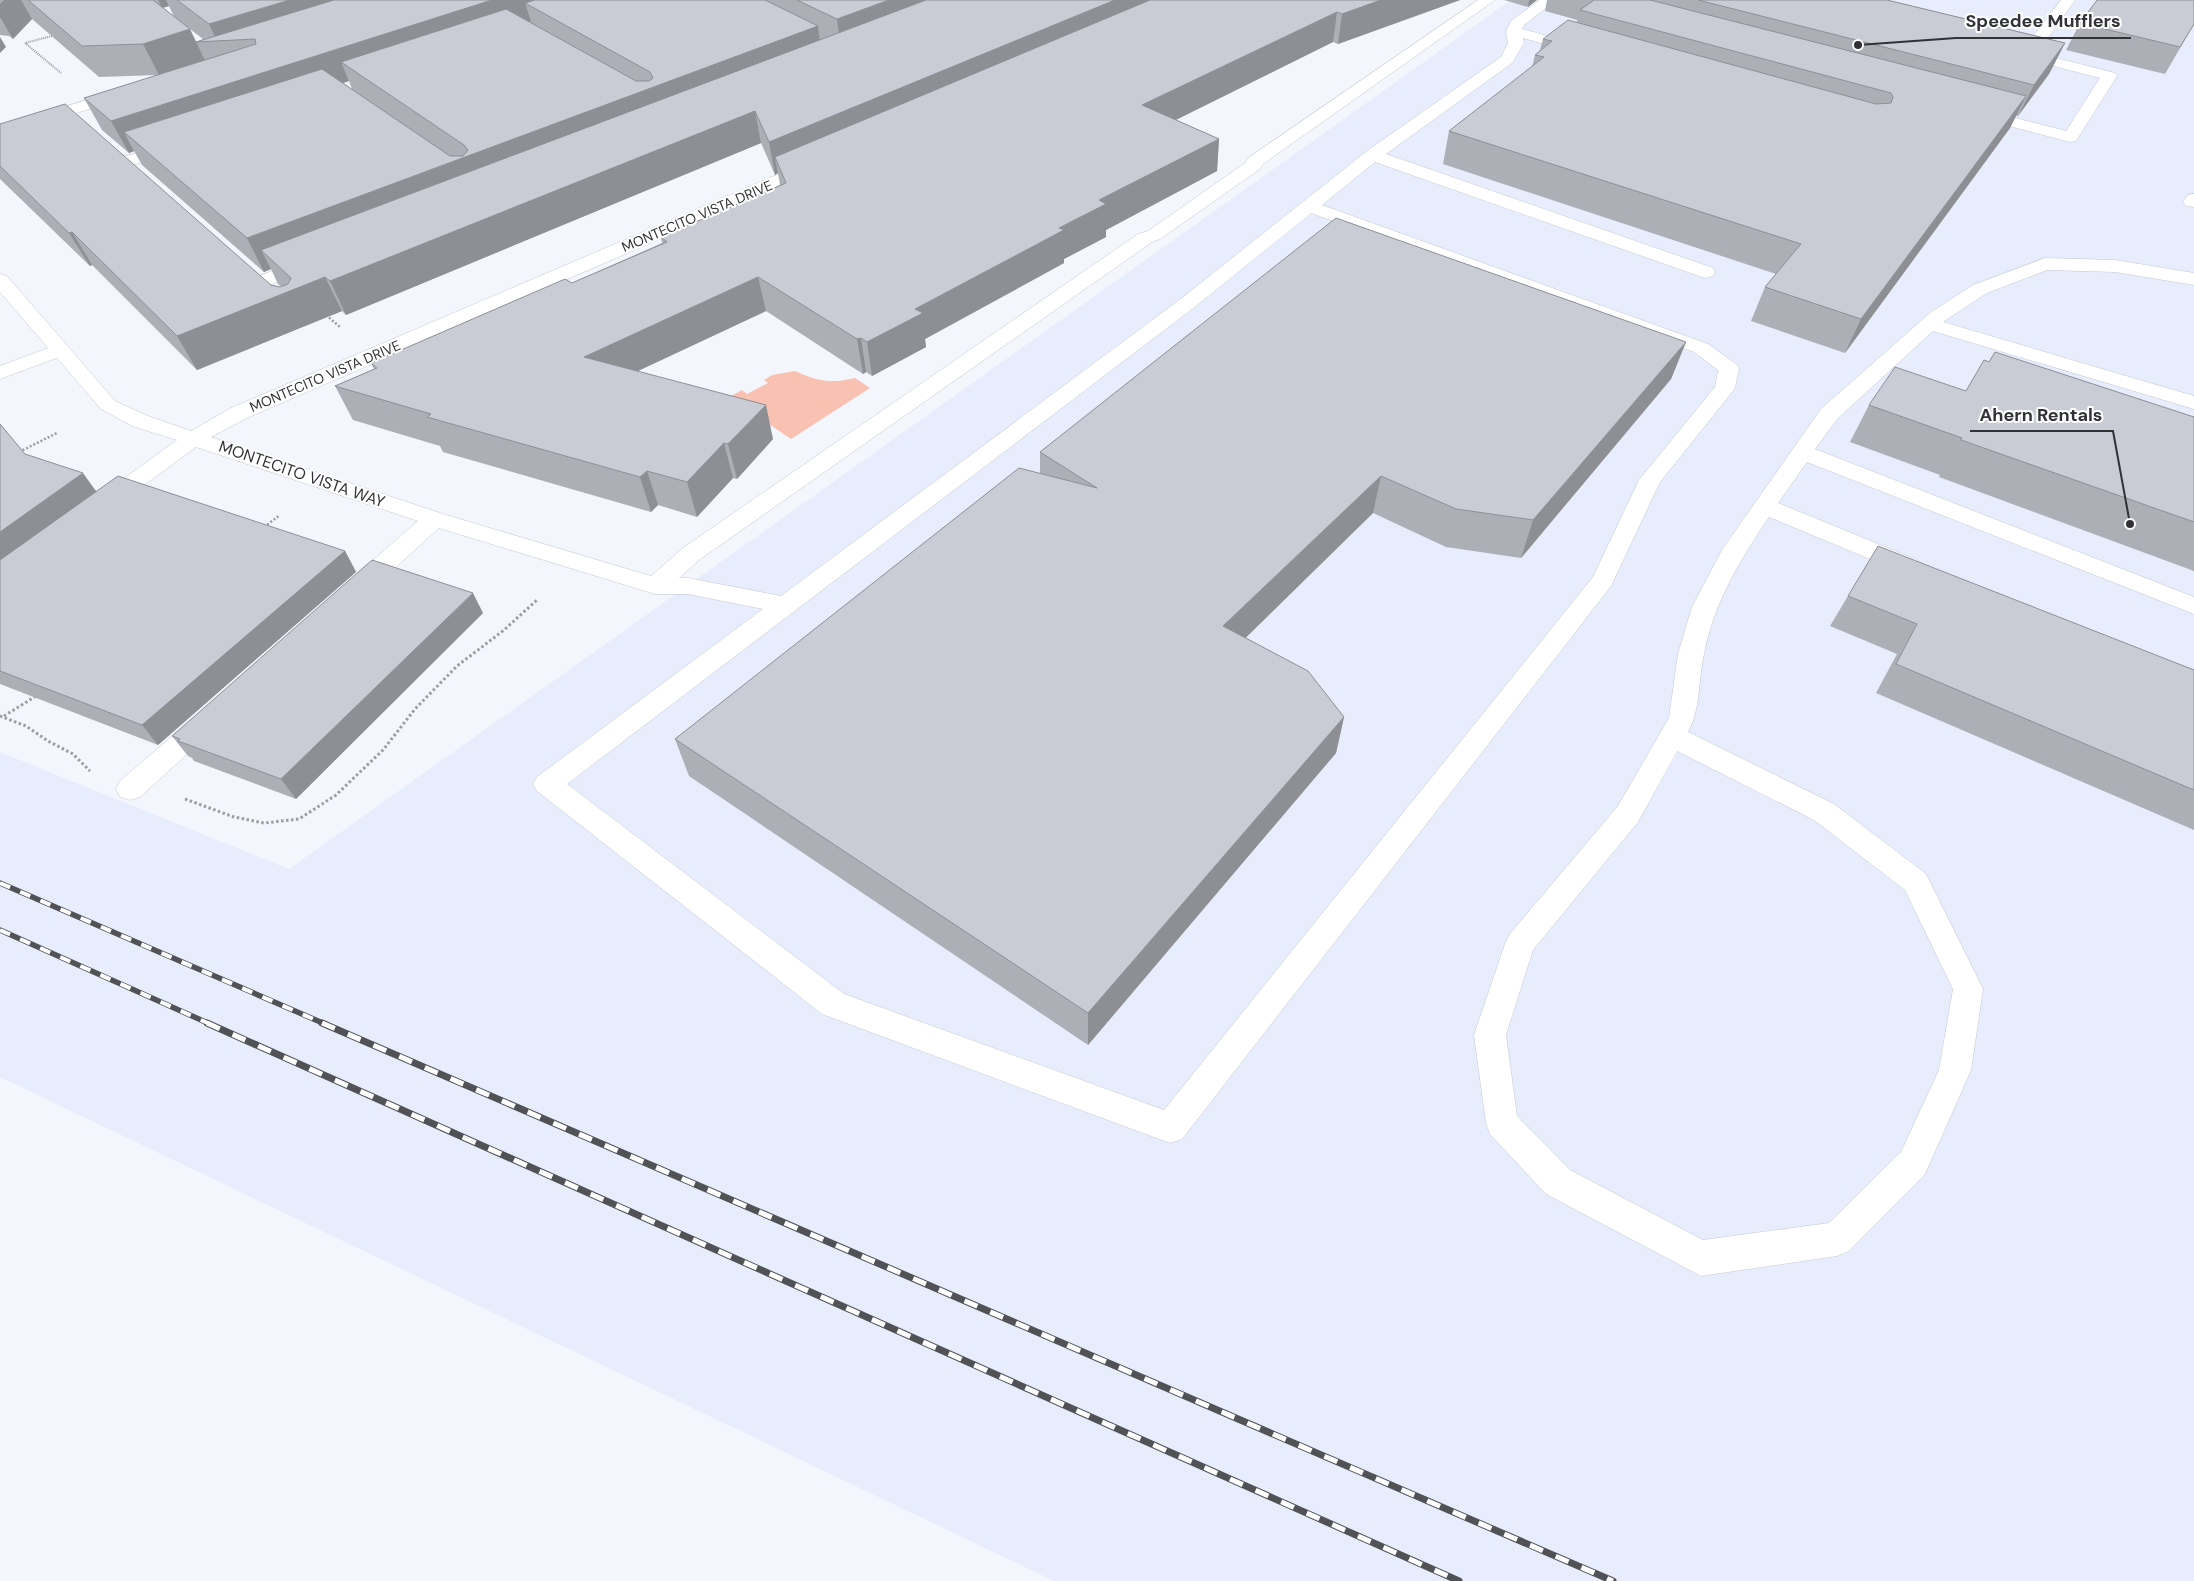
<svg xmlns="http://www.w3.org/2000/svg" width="2194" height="1581" viewBox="0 0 2194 1581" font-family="'DM Sans',sans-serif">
  <rect width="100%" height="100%" fill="#f4f6fd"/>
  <!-- built -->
  <path fill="#e7edfd" d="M1511 0 1570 19 1596 0H2194V1581H1054L0 1077V752L289 869Z"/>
  <!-- green -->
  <path fill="#f8c1b2" d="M795 371C816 381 832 384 855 378L870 388 791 439 729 397 742 390 747 394 768 383 764 380 772 375Z"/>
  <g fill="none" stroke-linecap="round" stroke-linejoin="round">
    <!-- minor casing -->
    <g stroke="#c5c8d1" stroke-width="1">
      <g id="minor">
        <path d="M1478 0H1495L1263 164 1260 169 1160 239 1152 242 699 560 679 578H688L781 596 1182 298 1367 151 1501 57 1508 43 1506 31 1512 20 1540 0H1556L1524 25 1522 29 1584 46 1587 49 1584 52 1579 54 1523 38 1524 43 1512 63 1386 154 1713 268 1715 272 1713 276 1706 278 1699 276 1375 162 1322 205 1708 344 1736 364 1739 368 1735 388 1732 392 1660 482 1611 586 1182 1139 1170 1143 822 1014 537 791 533 784 537 777 763 609 688 594H655L439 528 365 595 356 597 347 595 344 589 347 583 418 521 196 447 113 508 105 510 97 508 94 503 97 498 177 440 132 426 101 409 57 358 0 379V366L48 348 0 292V274L7 276 115 401 148 416 191 431 231 408 807 162H819L822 166 819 170 247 418 211 437 443 514 651 576 683 548 1138 234 1148 231 1245 163 1248 158ZM1311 213 1694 352 1718 370 1715 387 1639 480 1593 577 1164 1110 844 994 567 784 1196 306Z"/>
        <path d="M2061 0H2075L2037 53 2115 73 2117 76 2076 141 2070 142 1971 116 1969 113 1971 110 1977 108 2066 131 2100 78 2015 56 2012 53 2015 50 2023 49Z"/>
        <path d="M125 88 131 90 133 93 131 96 0 137V127Z"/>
        <path d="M172 142 178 143 180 147 178 151 126 167 120 166 117 162 120 158Z"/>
        <path d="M2194 194V207L2186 206 2183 202 2188 195Z"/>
        <path d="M309 257 316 259 318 263 316 267 261 288 254 286 251 282 254 278Z"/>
        <path d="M2045 258 2115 260 2194 273V285L2115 272 2047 270 1987 293 1943 322 2194 396V409L1933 331 1837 419 1815 449 2194 597V614L1807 462 1778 503 1917 560 1921 566 1917 572 1909 574 1901 572 1769 517C1740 560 1714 602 1704 654 1698 680 1701 709 1688 732L1834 804 1926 874 1983 989 1971 1070 1925 1174 1849 1251 1837 1256 1701 1276 1546 1194 1490 1134 1486 1123 1474 1035 1505 944 1509 935 1618 806 1669 718 1678 654 1692 607 1722 550 1821 409 1930 313 1973 285ZM1677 751 1814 820 1905 890 1953 989 1939 1070 1901 1152 1829 1223 1703 1240 1570 1170 1517 1116 1506 1035 1533 950 1638 822Z"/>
        <path d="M208 710 217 713 221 720 217 727 140 797 130 800 120 797 116 789 120 781 199 713Z"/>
      </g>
    </g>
    <!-- path-far2 -->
    <path stroke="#9b9da3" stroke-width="2" stroke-dasharray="1 1" stroke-linecap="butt" d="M52 36 25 43 61 73"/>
    <!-- path-far1 -->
    <g stroke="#9b9da3" stroke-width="2.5" stroke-dasharray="2 2" stroke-linecap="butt">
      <path d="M326 315 340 327"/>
      <path d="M19 452 57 433"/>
      <path d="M264 527 280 515"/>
    </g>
    <!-- path -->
    <g stroke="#9b9da3" stroke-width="3" stroke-dasharray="2.5 2.5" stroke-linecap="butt">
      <path d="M0 716 26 726 48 741 73 754 90 771"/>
      <path d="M4 716 36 696"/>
      <path d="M185 799 234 817 264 823 299 819 336 795 383 750 415 709 457 666 504 630 538 599"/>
    </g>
    <!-- minor -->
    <use href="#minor" fill="#fff" fill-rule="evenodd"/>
    <!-- rail-far1 casing -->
    <g stroke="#505256" stroke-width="5.5">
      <g id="rail-far1">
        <path d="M0 883 325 1024"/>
        <path d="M0 930 210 1024"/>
      </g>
    </g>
    <!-- rail casing -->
    <g stroke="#505256" stroke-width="7">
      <g id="rail">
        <path d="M207 1023 1459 1581"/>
        <path d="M322 1023 1613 1581"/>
      </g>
    </g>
    <!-- rail-far1 -->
    <use href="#rail-far1" stroke="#fff" stroke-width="4" stroke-dasharray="11" stroke-linecap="butt"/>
    <!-- rail -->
    <use href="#rail" stroke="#fff" stroke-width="5" stroke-dasharray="14" stroke-linecap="butt"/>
  </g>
  <!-- wall -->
  <g fill="#adafb7" fill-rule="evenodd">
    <path d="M0 0H1460L1338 44 1333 42 1176 120 1219 139 1217 171 1106 230V237L1064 259V263L925 339 926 347 872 376 866 372 863 374 766 311 638 371 773 439 737 479 733 478 697 517 658 505 651 512 443 452 440 446 353 420 335 386 374 369 371 363 572 283 662 243 661 237 780 185 778 173 775 175 761 143 346 315 342 311 197 370 92 265 90 266 0 179V124L271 285 280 287H282L278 284 271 269 264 272 142 165 134 151 129 153 102 130 84 98 158 75 99 77 32 19 13 39 9 36 0 35ZM169 6 174 17 163 8ZM174 17 203 39 196 42 205 60ZM349 81 352 89 343 83Z"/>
    <path d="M1504 0H1537L1528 7Z"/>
    <path d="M1547 0H1887L2065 43 2049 74 2018 116H2016L2010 128 1845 353 1751 321 1765 287 1776 274 1443 164 1449 131 1532 67 1535 55 1540 50 1543 39 1577 22V20L1545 11Z"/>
    <path d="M2080 23 2194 24 2165 74 2066 50Z"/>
    <path d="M1686 342 1671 379 1521 558 1446 547 1373 513 1245 638 1344 717 1336 753 1088 1045 689 776 675 739 1040 473V452Z"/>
    <path d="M1989 362 2194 417V571L1939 477 1940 475 1850 442 1869 405 1966 391Z"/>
    <path d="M0 424 25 454 97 491 345 551 356 572 158 745 0 684Z"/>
    <path d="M1848 596 2194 670V830L1876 693 1897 654 1830 626Z"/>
    <path d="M483 613 296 799 194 761 192 758 188 756 172 736Z"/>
  </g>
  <!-- shaded-wall -->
  <g fill="#8d8f95">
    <path d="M4 0H21L32 19 13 39 0 17V4Z"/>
    <path d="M158 0H166L169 6 162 8Z"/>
    <path d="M290 0H401L255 39 217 41 209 24Z"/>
    <path d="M492 0H594L525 3 531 21 362 76 341 62 349 81 143 149 124 132 134 151 129 153 111 121Z"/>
    <path d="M889 0H971L841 50 837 19Z"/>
    <path d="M1115 0H1186L775 157 778 173 775 175 769 142Z"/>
    <path d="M1381 0H1460L1338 44 1342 14Z"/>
    <path d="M1529 0H1537L1528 7Z"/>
    <path d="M1337 12 1333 42 1141 137 1142 105Z"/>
    <path d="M818 26 822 57 261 250 271 269 264 272 247 238Z"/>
    <path d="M190 29 205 60 159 75 143 44Z"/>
    <path d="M0 37 6 47 0 53Z"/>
    <path d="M2065 43 2049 74 2018 116 2034 85Z"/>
    <path d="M2026 96 2010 128 1845 353 1861 319Z"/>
    <path d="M755 111 761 143 346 315 330 281Z"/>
    <path d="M1219 139 1217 171 1106 230V237L1064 259V263L925 339 926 347 872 376 867 342 915 309 1059 228 1099 200Z"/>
    <path d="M72 232 92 265 90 266 69 233Z"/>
    <path d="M325 277 342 311 197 370 177 336Z"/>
    <path d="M758 277 766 311 595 391 584 357Z"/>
    <path d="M861 338 866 372 863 374 857 339Z"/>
    <path d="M1686 342 1671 379 1521 558 1533 520Z"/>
    <path d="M766 405 773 439 737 479 728 444Z"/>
    <path d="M724 443 733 478 697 517 687 482Z"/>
    <path d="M647 471 658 505 651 512 640 477Z"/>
    <path d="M83 473 98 494 0 565V532Z"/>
    <path d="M1381 476 1373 513 1219 664 1223 626Z"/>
    <path d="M345 551 356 572 158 745 142 725Z"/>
    <path d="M473 593 483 613 296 799 281 779Z"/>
    <path d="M1344 717 1336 753 1088 1045V1013Z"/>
  </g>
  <!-- building -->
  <g fill="#c9ccd5" stroke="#8d8f95">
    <path d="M28 0H153L190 29 143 44 82 46Z"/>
    <path d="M177 0H290L209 24Z"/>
    <path d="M334 0H492L111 121 84 98 256 44 255 39 196 42Z"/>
    <path d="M535 0H765L818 26 247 238 124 132 322 69 450 156H463L468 150 464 145 341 62 506 9 636 81H649L653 78 650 72 525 3Z"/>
    <path d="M797 0H889L837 19Z"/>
    <path d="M926 0H1115L769 142 755 111 330 281 325 277 177 336 72 232 69 233 0 166V124L65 104 271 285 280 287 288 284 291 278 261 250Z"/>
    <path d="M1150 0H1381L1342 14 1337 12 1142 105 1219 139 1099 200 1106 204 1059 228 1064 230 915 309 923 313 867 342 861 338 857 339 758 277 584 357 766 405 728 444 724 443 687 482 647 471 640 477 427 417 431 414 335 386 377 368 371 363 565 279 572 283 667 242 661 237 786 183 775 157Z"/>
    <path d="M1594 0H1650L2026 96 1861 319 1765 287 1801 244 1449 131 1544 57 1535 55 1552 41 1543 39 1568 20 1876 104 1891 103 1893 97 1891 93 1580 10Z"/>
    <path d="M1698 0H1887L2065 43 2034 85Z"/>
    <path d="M2097 0H2194V24L2180 47 2080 23Z"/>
    <path d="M1336 218 1686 342 1533 520 1456 509 1381 476 1223 626 1308 671 1344 717 1088 1013 675 739 1019 468 1097 488 1040 452Z"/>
    <path d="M1995 352 2194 417V522L1961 440 1962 438 1869 405 1895 367 1966 391 1984 360 1989 362Z"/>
    <path d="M0 424 25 454 83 473 0 532Z"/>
    <path d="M118 476 345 551 142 725 0 671V560Z"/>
    <path d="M1878 546 2194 670V790L1896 664 1917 624 1848 596Z"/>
    <path d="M372 560 473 593 281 779 178 741 180 739 172 736Z"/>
  </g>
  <g text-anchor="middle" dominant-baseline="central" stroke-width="4" stroke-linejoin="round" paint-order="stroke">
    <!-- far-street labels -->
    <g font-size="14" fill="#303235" stroke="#fff">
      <text transform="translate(697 216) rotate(-23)">MONTECITO VISTA DRIVE</text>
      <text transform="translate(325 376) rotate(-23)">MONTECITO VISTA DRIVE</text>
    </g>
    <!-- street labels -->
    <g font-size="16" fill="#303235" stroke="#fff">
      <text transform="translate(302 474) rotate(19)">MONTECITO VISTA WAY</text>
    </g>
  </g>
  <!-- callouts -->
  <path fill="none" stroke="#303235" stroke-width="2" d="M1858 45L1956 38H2131M2130 524L2113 431H1970"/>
  <g fill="#303235" stroke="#fff" stroke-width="2">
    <circle cx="1858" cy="45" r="5"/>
    <circle cx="2130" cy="524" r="5"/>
  </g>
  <g font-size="18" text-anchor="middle" font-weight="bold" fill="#303235" stroke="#fff" stroke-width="4" stroke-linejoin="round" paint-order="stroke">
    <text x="2043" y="27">Speedee Mufflers</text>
    <text x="2041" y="421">Ahern Rentals</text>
  </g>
</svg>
